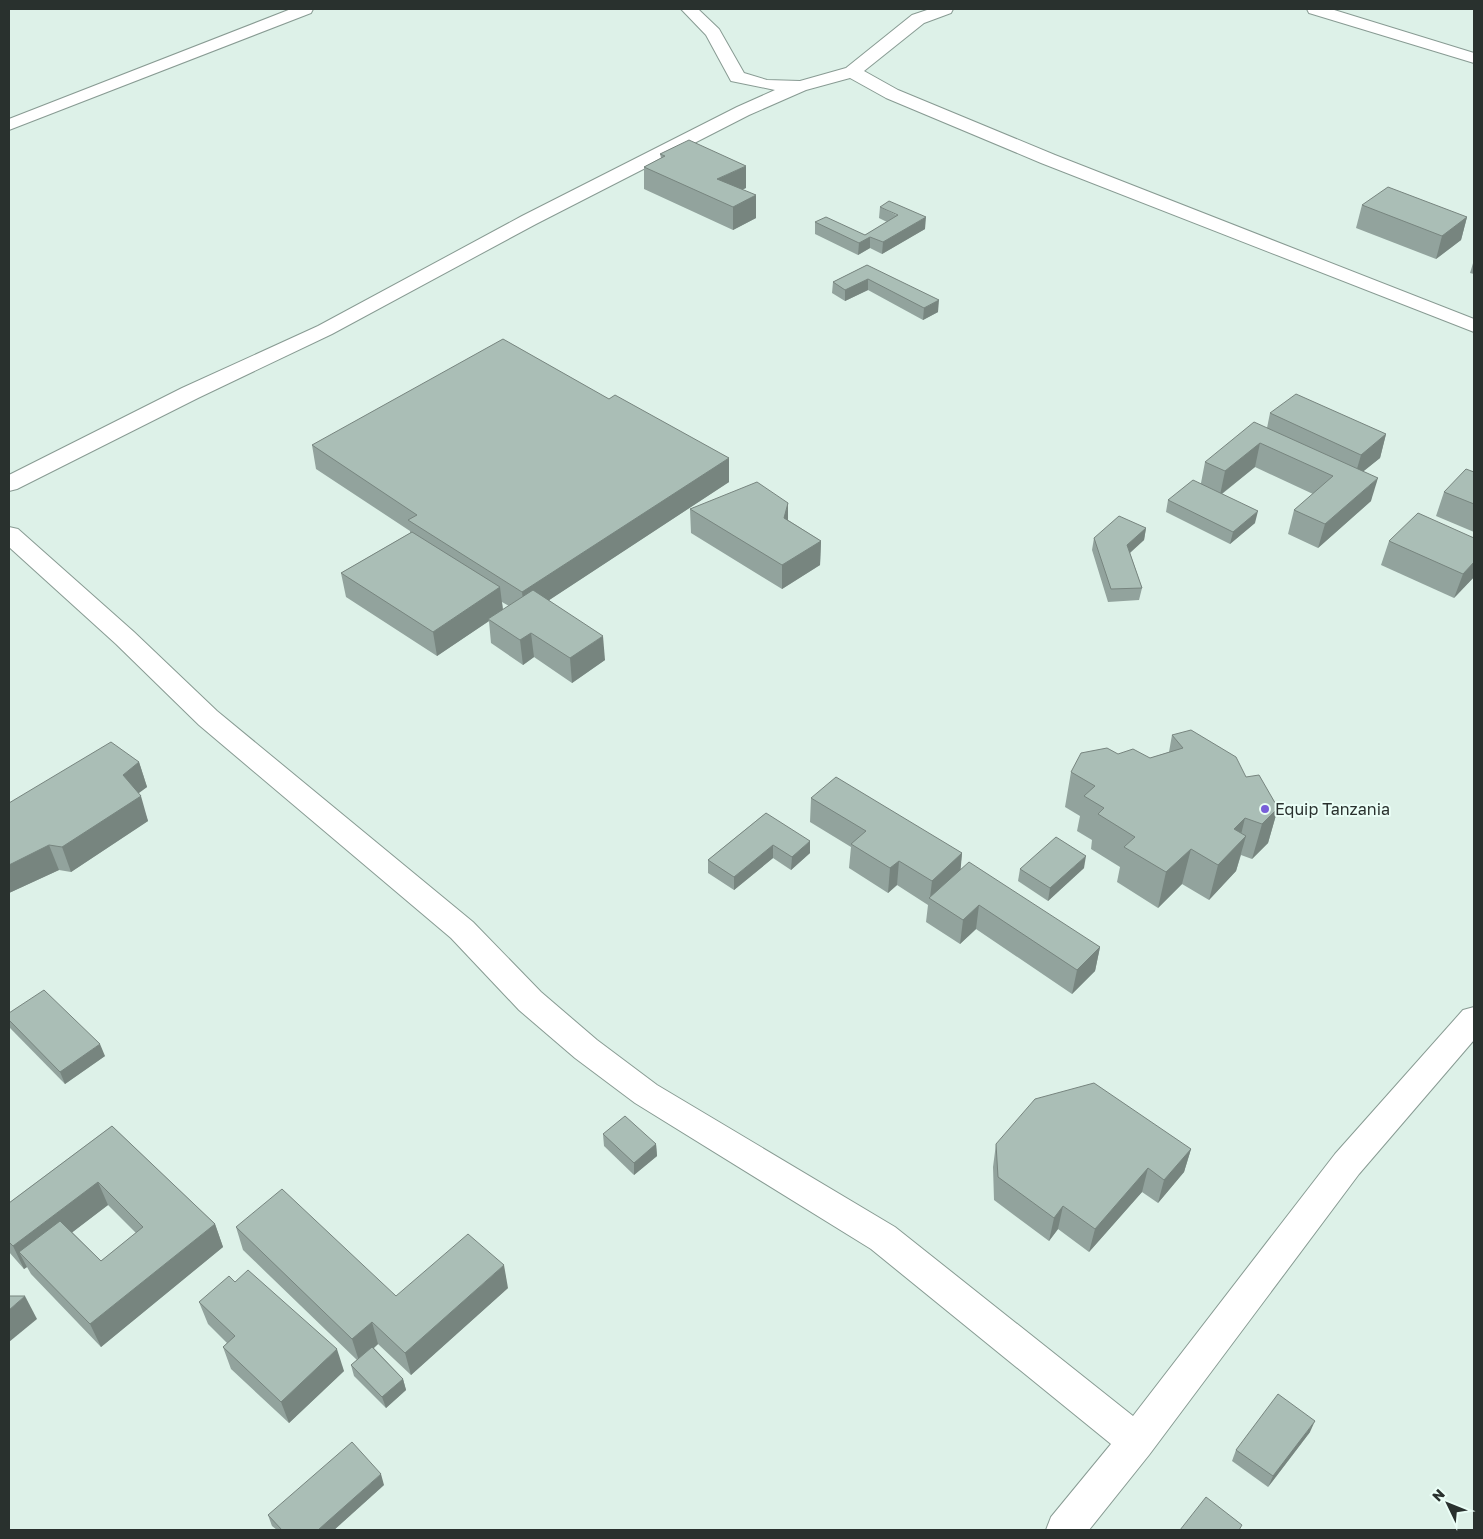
<svg xmlns="http://www.w3.org/2000/svg" width="1483" height="1539" viewBox="0 0 1483 1539" font-family="'Golos Text',sans-serif">
  <rect width="100%" height="100%" fill="#ddf1e8"/>
  <g fill="none" stroke-linecap="round" stroke-linejoin="round">
    <!-- street casing -->
    <g stroke="#889b93" stroke-width="2">
      <g id="street">
        <path d="M291 9H313L311 13 9 130V119Z"/>
        <path d="M681 9H698L719 29 744 73 767 80 800 81 846 68 912 15 930 9H953L951 13 924 23 864 71 898 90 1055 155 1474 319V332L1041 163 886 98 850 78 806 90 749 115 536 224 332 334 198 398 17 489 9 491V475L182 388 318 326 522 216 737 107 775 90 731 81 706 35Z"/>
        <path d="M1307 9H1331L1474 53V63L1309 13Z"/>
        <path d="M9 527 18 529 134 632 217 711 473 922 541 992 597 1040 657 1085 895 1227 1133 1416 1335 1154 1463 1010 1474 1007V1040L1359 1174 1149 1455 1089 1530H1046L1051 1517 1111 1444 871 1249 635 1103 575 1058 519 1010 451 938 199 725 116 644 9 547Z"/>
      </g>
    </g>
    <!-- street -->
    <use href="#street" fill="#fff" fill-rule="evenodd"/>
  </g>
  <!-- wall -->
  <g fill="#92a39d" fill-rule="evenodd">
    <path d="M660 154 746 188 742 189 756 218 733 230 644 189V167L661 158Z"/>
    <path d="M1362 205 1467 217 1461 240 1436 259 1356 228Z"/>
    <path d="M880 207 925 229 882 254 870 248 858 255 815 234V222L865 235 887 222 879 218Z"/>
    <path d="M1474 260V274L1470 273Z"/>
    <path d="M867 265 938 312 923 320 868 290 845 301 832 293 833 282Z"/>
    <path d="M609 399 729 458V482L549 600 605 660 572 683 534 657 523 665 491 643 489 621 437 656 346 597 341 573 410 533V531L316 469 312 445ZM502 602 509 606 503 610Z"/>
    <path d="M1270 413 1386 434 1380 458 1363 471 1371 501 1318 548 1288 534 1294 510 1313 494 1255 467 1222 494 1255 523 1230 544 1166 512 1168 500 1201 483 1205 462 1267 428Z"/>
    <path d="M1474 472V532L1436 516 1444 492Z"/>
    <path d="M788 503V520L821 541 820 565 782 589 691 533 690 509Z"/>
    <path d="M1146 528 1144 540 1130 553 1142 588 1139 600 1108 602 1092 550 1094 538Z"/>
    <path d="M1474 538V577L1454 598 1381 565 1389 541Z"/>
    <path d="M1172 735 1246 777 1278 808 1268 843 1252 859 1241 855 1236 871 1209 900 1182 884 1158 908 1117 882 1120 867 1091 849 1092 840 1077 831 1080 816 1065 807 1071 772 1118 754 1150 758 1169 752Z"/>
    <path d="M139 762 147 787 138 793 148 821 71 872 59 870 9 893V803Z"/>
    <path d="M811 798 962 853 960 870 1100 947 1095 971 1072 994 976 929 960 944 926 922 928 905 897 885 888 893 849 868 851 847 810 822Z"/>
    <path d="M766 813 810 853 791 870 773 858 734 890 708 873V860Z"/>
    <path d="M1084 868 1048 901 1018 881 1020 869Z"/>
    <path d="M9 1013 105 1056 65 1084 10 1028 9 1026Z"/>
    <path d="M112 1126 215 1224 223 1247 101 1347 31 1274 27 1267 24 1269 9 1252V1203ZM108 1205 136 1233 101 1261 72 1232Z"/>
    <path d="M603 1134 656 1144 657 1156 634 1175 604 1146Z"/>
    <path d="M996 1144 1191 1149 1184 1172 1158 1203 1142 1192 1089 1252 1058 1229 1049 1241 994 1200 993 1167Z"/>
    <path d="M236 1227 396 1296 508 1288 411 1375 378 1344 374 1348 403 1379 406 1390 386 1408 354 1376 351 1365 357 1360 243 1250Z"/>
    <path d="M235 1282 344 1371 289 1423 231 1369 223 1347 227 1343 208 1324 199 1302Z"/>
    <path d="M1310 1432 1268 1487 1232 1461 1236 1450Z"/>
    <path d="M384 1485 334 1530H277L272 1526 268 1515Z"/>
  </g>
  <!-- shaded-wall -->
  <g fill="#77857f">
    <path d="M746 166V188L718 201 717 179Z"/>
    <path d="M756 195V218L733 230V207Z"/>
    <path d="M926 217 925 229 882 254 883 242Z"/>
    <path d="M1467 217 1461 240 1436 259 1442 236Z"/>
    <path d="M870 237V248L858 255 859 243Z"/>
    <path d="M868 279V290L845 301V290Z"/>
    <path d="M939 300 938 312 923 320 924 308Z"/>
    <path d="M1386 434 1380 458 1354 479 1361 455Z"/>
    <path d="M1260 443 1255 467 1220 495 1225 471Z"/>
    <path d="M729 458V482L525 616 522 592Z"/>
    <path d="M1378 478 1371 501 1318 548 1325 524Z"/>
    <path d="M788 503V527L784 518Z"/>
    <path d="M1258 511 1255 523 1230 544 1233 532Z"/>
    <path d="M1146 528 1144 540 1125 557 1127 545Z"/>
    <path d="M821 541 820 565 782 589V565Z"/>
    <path d="M1474 562V577L1454 598 1463 574Z"/>
    <path d="M500 587 503 611 488 619 489 621 437 656 433 632Z"/>
    <path d="M531 633 534 657 523 665 520 640Z"/>
    <path d="M603 636 605 660 572 683 570 658Z"/>
    <path d="M139 762 147 787 131 799 123 775Z"/>
    <path d="M141 796 148 821 71 872 62 847Z"/>
    <path d="M1278 808 1268 843 1252 859 1262 824Z"/>
    <path d="M1245 818 1239 843 1246 836 1236 871 1209 900 1218 865 1234 829Z"/>
    <path d="M810 841V853L791 870 792 857Z"/>
    <path d="M49 845 59 870 9 893V865Z"/>
    <path d="M773 845V858L734 890V877Z"/>
    <path d="M1191 849 1182 884 1158 908 1166 872Z"/>
    <path d="M962 853 960 877 930 898 932 881Z"/>
    <path d="M1086 856 1084 868 1048 901 1050 888Z"/>
    <path d="M899 861 897 885 888 893 890 868Z"/>
    <path d="M979 905 976 929 960 944 963 920Z"/>
    <path d="M1100 947 1095 971 1072 994 1077 970Z"/>
    <path d="M100 1044 105 1056 65 1084 60 1072Z"/>
    <path d="M656 1144 657 1156 634 1175V1163Z"/>
    <path d="M1191 1149 1184 1172 1158 1203 1164 1180Z"/>
    <path d="M1148 1168 1142 1192 1089 1252 1095 1229Z"/>
    <path d="M98 1182 108 1205 31 1264 19 1252 27 1267 24 1269 13 1246Z"/>
    <path d="M1063 1206 1058 1229 1049 1241 1054 1218Z"/>
    <path d="M215 1224 223 1247 101 1347 90 1324Z"/>
    <path d="M504 1265 508 1288 411 1375 405 1353Z"/>
    <path d="M25 1296 37 1319 9 1342V1310Z"/>
    <path d="M372 1322 378 1344 359 1361 352 1339Z"/>
    <path d="M337 1349 344 1371 289 1423 281 1402Z"/>
    <path d="M403 1379 406 1390 386 1408 382 1397Z"/>
    <path d="M1315 1421 1310 1432 1268 1487 1273 1476Z"/>
    <path d="M381 1474 384 1485 334 1530H318Z"/>
  </g>
  <!-- building -->
  <g fill="#aabeb6" stroke="#77857f">
    <path d="M689 140 746 166 717 179 756 195 733 207 644 167 665 156 660 154Z"/>
    <path d="M1388 187 1467 217 1442 236 1362 205Z"/>
    <path d="M889 201 926 217 883 242 870 237 859 243 815 222 826 217 865 235 898 215 880 207Z"/>
    <path d="M867 265 939 300 924 308 868 279 845 290 833 282Z"/>
    <path d="M503 339 609 399 615 395 729 458 522 592 408 520 417 515 312 445Z"/>
    <path d="M1296 394 1386 434 1361 455 1270 413Z"/>
    <path d="M1254 422 1378 478 1325 524 1294 510 1333 476 1260 443 1225 471 1205 462Z"/>
    <path d="M1466 469 1474 472V504L1444 492Z"/>
    <path d="M1193 480 1258 511 1233 532 1168 500Z"/>
    <path d="M757 482 788 503 784 518 821 541 782 565 690 509Z"/>
    <path d="M1418 513 1474 538V562L1463 574 1389 541Z"/>
    <path d="M1119 516 1146 528 1127 545 1142 588 1111 589 1094 538Z"/>
    <path d="M412 532 500 587 433 632 341 573Z"/>
    <path d="M533 590 603 636 570 658 531 633 520 640 488 619Z"/>
    <path d="M1191 730 1236 757 1246 777 1259 775 1278 808 1262 824 1245 818 1234 829 1246 836 1218 865 1191 849 1166 872 1124 847 1135 837 1098 814 1104 808 1084 796 1095 786 1071 772 1081 753 1107 748 1118 754 1133 749 1150 758 1183 748 1172 735Z"/>
    <path d="M111 742 139 762 123 775 141 796 62 847 49 845 9 865V803Z"/>
    <path d="M836 777 962 853 932 881 899 861 890 868 851 844 866 831 811 798Z"/>
    <path d="M766 813 810 841 792 857 773 845 734 877 708 860Z"/>
    <path d="M1056 837 1086 856 1050 888 1020 869Z"/>
    <path d="M969 862 1100 947 1077 970 979 905 963 920 929 898Z"/>
    <path d="M44 990 100 1044 60 1072 9 1020V1013Z"/>
    <path d="M1094 1083 1191 1149 1164 1180 1148 1168 1095 1229 1063 1206 1054 1218 998 1177 996 1144 1035 1099Z"/>
    <path d="M625 1116 656 1144 634 1163 603 1134Z"/>
    <path d="M112 1126 215 1224 90 1324 19 1252 60 1221 101 1261 143 1227 98 1182 13 1246 9 1242V1203Z"/>
    <path d="M282 1189 396 1296 468 1234 504 1265 405 1353 372 1322 352 1339 236 1227Z"/>
    <path d="M248 1270 337 1349 281 1402 223 1347 235 1336 199 1302 229 1276 235 1282Z"/>
    <path d="M9 1296H25L9 1310Z"/>
    <path d="M372 1347 403 1379 382 1397 351 1365Z"/>
    <path d="M1278 1394 1315 1421 1273 1476 1236 1450Z"/>
    <path d="M352 1442 381 1474 318 1530H282L268 1515Z"/>
    <path d="M1206 1497 1242 1525 1239 1530H1180Z"/>
  </g>
  <!-- markers -->
  <circle fill="#785ed8" stroke="#eafef6" stroke-width="2" cx="1265" cy="809" r="5"/>
  <g text-anchor="middle" dominant-baseline="central" stroke-width="4" stroke-linejoin="round" paint-order="stroke">
    <!-- poi labels -->
    <g font-size="16" fill="#29312e" stroke="#eafef6" text-anchor="start">
      <text x="1275" y="809">Equip Tanzania</text>
    </g>
  </g>
  <!-- border -->
  <rect width="1483" height="1539" fill="none" stroke="#29312e" stroke-width="20"/>
  <!-- north arrow -->
  <g transform="translate(1448 1504) rotate(313)" stroke="#eafef6" stroke-width="4" paint-order="stroke">
  <path d="M0-4L9 19L0 12L-9 19Z" fill="#29312e"/>
  <text y="-8" font-size="14" font-weight="bold" text-anchor="middle" fill="#29312e">N</text>
  </g>
</svg>
